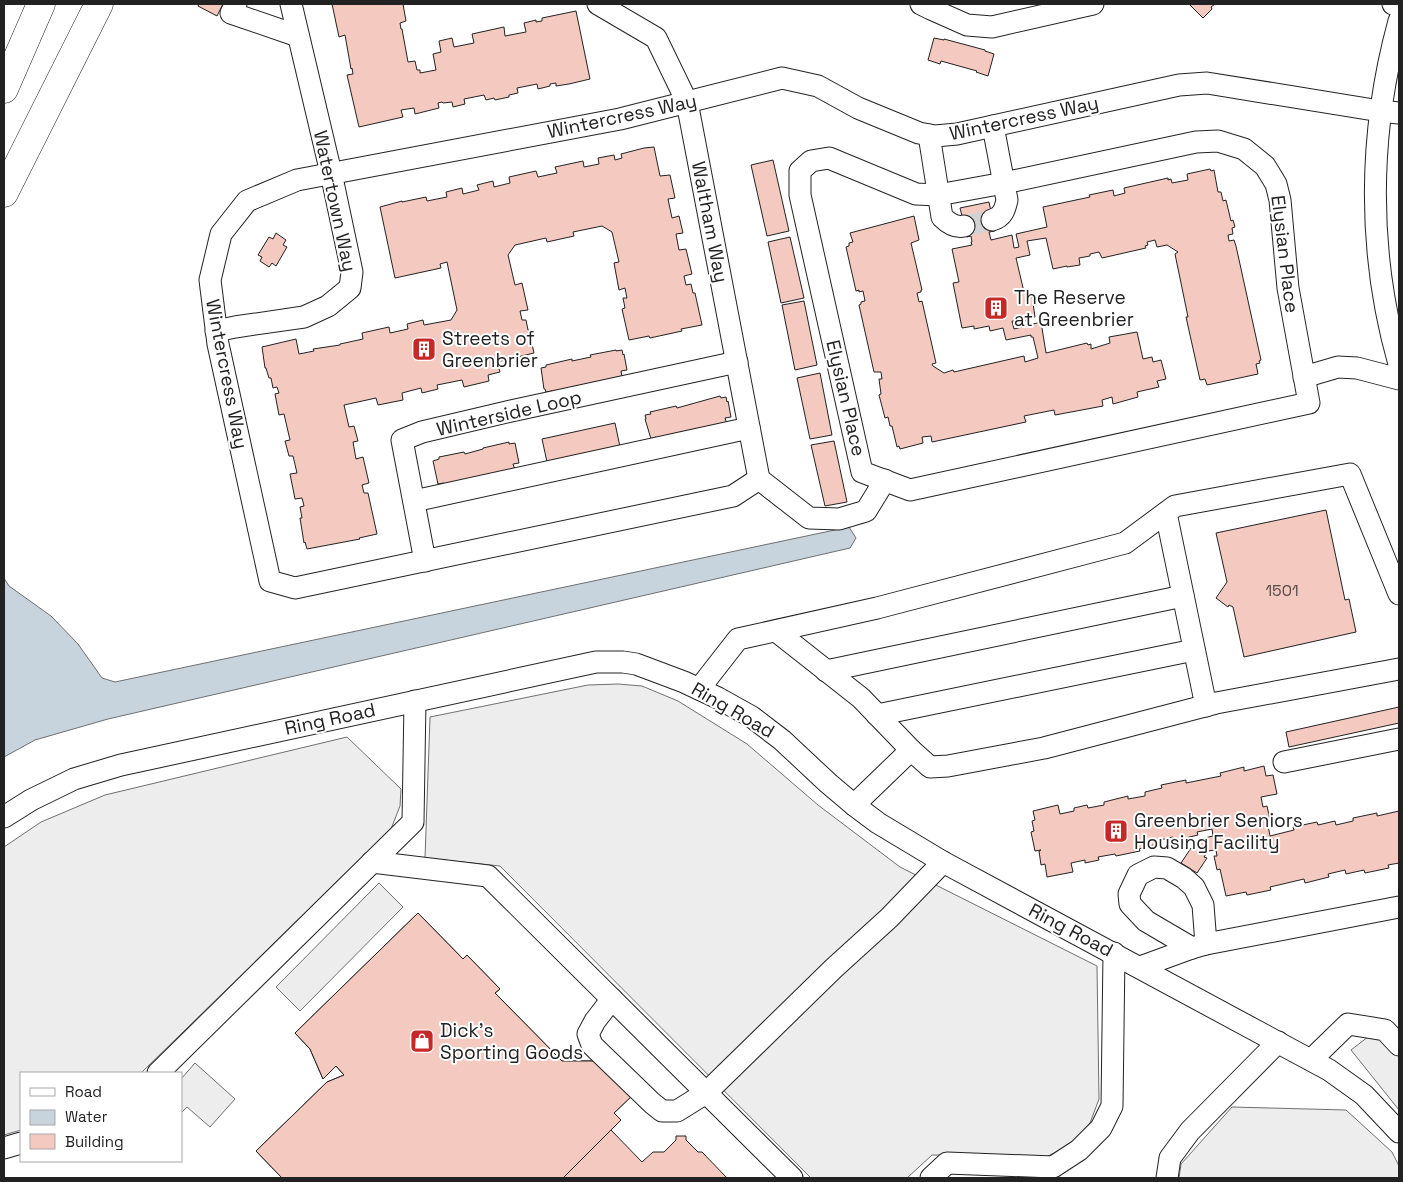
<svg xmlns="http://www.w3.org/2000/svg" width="1403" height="1182" viewBox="0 0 1403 1182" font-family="'Space Grotesk',sans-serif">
  <rect width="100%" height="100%" fill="#fff"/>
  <!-- parking -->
  <g fill="#ededed" stroke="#6f6f6f">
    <path d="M618 684 642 686 678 701 747 744 818 805 900 867 1097 966 1099 1099 1090 1123 1072 1144 1046 1157 932 1155 907 1178H811L500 866 425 858 430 717 588 685Z"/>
    <path d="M347 737 401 789 400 806 391 829 141 1073H21V1130L4 1135V847L41 822 105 795Z"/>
    <path d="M379 883 403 907 300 1011 276 987Z"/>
    <path d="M1390 1020 1399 1032V1110L1351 1050Z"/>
    <path d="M195 1063 235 1099 210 1127 187 1107 181 1113V1079Z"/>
    <path d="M1232 1107 1346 1110 1392 1152 1399 1166V1178H1179L1181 1164Z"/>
  </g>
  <!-- water -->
  <path fill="#c7d3dd" stroke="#6f6f6f" d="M849 527 856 538 850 548 108 719 35 740 4 757V578L9 586 51 616 78 644 102 678 115 682Z"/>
  <!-- building -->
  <g fill="#f3c9c0" stroke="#222">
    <path d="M199 4H223L217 16 198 6Z"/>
    <path d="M332 4H403L406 21 400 23 401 29H402L408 62 415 61 417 70H420V73L436 70 433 54 441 52 439 41 452 38 454 47 474 43 472 34 504 27 505 36 526 32 524 23 536 20V22L542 21V18L576 11 590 79 569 84 556 86V83L550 84V86L538 89 537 84 517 88 518 93 509 95V97L495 100 494 98 486 100 484 95 464 99 465 104 453 107 452 102 443 103 442 102 438 103 439 108 415 114 414 108 401 110 403 117 359 127 347 75 353 74 352 68 351 69 345 35 339 37Z"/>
    <path d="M1189 4H1215L1211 7 1212 9 1203 18Z"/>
    <path d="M934 38 944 40V39L985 50V51L994 54 988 76 976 72 977 71 941 61 940 64 928 60Z"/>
    <path d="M654 147 660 176 670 175 675 198 668 199 672 218 679 216 683 233 676 234 679 250 686 249 692 274 684 276 686 285 691 284 693 293H695L702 325 681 329 682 331 650 338 649 336 629 340 622 309 625 308 623 298H627L625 288 619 290 614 263 619 262 612 232 602 226 573 232 574 236 547 242 546 238 515 245 508 255 515 285 522 283 528 310 520 311 522 320H526L528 330H529L534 353 497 362 500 372 488 375 489 381 464 387 462 380 437 385 438 389 422 393 421 388 402 393 403 400 378 405 376 398 344 405 349 427 354 426 358 441 353 442 356 459 363 457 369 483 362 485 364 493H368L377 534 359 538 360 539 307 549 305 542 304 543 300 518H302L300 507 304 506 302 498 295 499 290 474 297 473 293 456H289L285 441 290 440 284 414 279 415 275 394 279 393 277 387 273 388 271 378H269L266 368H265L262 347 296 339 299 354 314 351 313 349 340 345V344L363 339 362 333 389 327 390 333 408 329 407 324 423 320 424 325 451 320 457 310 447 262 440 264 441 268 395 278 380 207 402 201V202L426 197 427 201 447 197 446 192 462 188 463 194 479 190 477 185 493 181 494 187 510 183 509 177 536 171 538 177 557 173 555 167 583 161 584 167 599 164 598 158 614 155 615 160 622 158 621 154 644 148Z"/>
    <path d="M773 160 789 231 767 236 751 165Z"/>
    <path d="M1210 169 1211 171 1214 170 1218 192H1221L1223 201 1226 200 1231 221 1233 220 1235 227 1232 228 1233 234 1228 235 1229 241 1234 240 1236 246 1261 360 1259 361 1260 363 1256 364 1258 374 1207 385 1205 379 1200 380 1186 317H1188L1175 254 1178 252 1167 245 1157 247 1155 240 1147 242 1148 245 1145 246 1146 248 1102 258 1099 252 1090 254V256L1079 258 1080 265 1067 267V266L1053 269 1046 238 1027 241 1030 255 1016 258 1024 292 1029 291 1030 296H1032L1035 317 1029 318V320L1014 323V321H1012L1014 329 1041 322 1046 353 1087 343 1088 345 1091 344V349L1110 343 1109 337 1137 332 1143 359 1152 357 1153 362 1161 360 1166 379 1157 381 1159 387 1137 392 1138 397 1113 404 1112 397 1102 400 1103 406 1055 415 1054 410 1024 416 1026 422 932 442 931 436 922 437 923 443 900 449 899 446 897 447 892 426H890L888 417 885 418 879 395 881 394 879 379H882L881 372H874L859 305 861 304V302L865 301 863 291 859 292V290L856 291 846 247 849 246V243L853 242 850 233 914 216 919 240 911 243 922 290H921V292L917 293 919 302 922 301 936 363 932 364 933 366 944 373 953 370 954 372 1024 356 1025 362 1038 358 1033 337H1031V335L1006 340 1003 328 990 331 989 326 974 329V326L962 328 953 283 959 282 952 249 972 245 971 242H972L971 236 967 237 960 208 989 202 995 231 989 232 991 240 1012 235 1014 248 1019 247 1016 234 1047 227 1043 207 1090 197 1089 195 1113 190 1114 196 1125 193 1124 188 1168 178V180L1171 179 1172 183 1188 180 1187 174Z"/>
    <path d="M276 233 286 240 283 245 287 247 276 266 272 263 269 267 260 261 262 257 258 255 269 237 273 239Z"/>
    <path d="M790 237 804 298 781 303 768 242Z"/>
    <path d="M804 301 817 365 795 370 782 305Z"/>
    <path d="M616 350V351L622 350 623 355 624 354 627 370 621 371 622 377 578 386V387L552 393V391L546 392 545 389H544L541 368 546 367V365L572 359V361L591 357 590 355Z"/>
    <path d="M820 373 832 435 810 439 797 378Z"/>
    <path d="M720 396 721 398 726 397 727 402 728 401 731 417 725 418 727 424 657 440 656 437 651 439 645 419H646L645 415 651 414 650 412 676 406 677 408Z"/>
    <path d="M615 423 620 447 547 462 542 439Z"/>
    <path d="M834 441 847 502 825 506 811 445Z"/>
    <path d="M509 442V444L515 443 519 463 513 464 515 470 444 486V483L438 484 433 461 439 459V457L464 452 465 454 483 449V448Z"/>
    <path d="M1326 510 1345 600 1349 599 1356 632 1244 657 1233 607 1229 605 1228 607 1216 598 1227 582 1216 533Z"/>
    <path d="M1399 707V723L1289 747 1286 732Z"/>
    <path d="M1264 766 1266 776 1273 775 1277 794 1261 797 1263 807 1267 806 1270 820H1267L1270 836 1294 830 1293 827 1317 822 1318 825 1335 821 1336 825 1353 821V818L1377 813V816L1399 811V863L1388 865 1389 868 1365 873 1364 870 1346 874 1345 870 1328 874 1329 877 1305 883 1304 879 1270 887 1271 890 1247 895 1246 892 1226 896 1220 869 1217 870 1214 856H1217L1216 850 1208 851 1204 857 1207 858 1197 873 1181 863 1191 848 1193 850 1200 839 1213 836 1212 829 1197 832 1198 835 1173 841V837L1156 841 1157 844 1139 849 1140 851 1116 856 1115 854 1098 857 1099 860 1085 863V860L1071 863 1073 872 1047 877 1045 864 1041 865 1039 851 1041 850 1035 851 1031 832 1034 831 1032 821 1035 820 1033 811 1058 805 1060 814 1074 811V808L1087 805 1088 808 1104 805V802L1128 796V799L1145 796V792L1162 788 1161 785 1186 780V783L1221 776 1220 773 1244 767V771Z"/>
    <path d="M418 913 463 959 467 955 500 989 495 993 562 1061H602L634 1094 614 1113 621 1120 610 1129 642 1162 653 1152H664L676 1140V1136H686V1140L698 1152H702L727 1178H282L256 1151 327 1082 344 1075 336 1066 323 1079 310 1049 295 1033Z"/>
    <path d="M418 913 463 959 467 955 500 989 495 993 562 1061H602L634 1094 614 1113 621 1120 563 1178H282L256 1151 327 1082 344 1075 336 1066 323 1079 310 1049 295 1033Z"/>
  </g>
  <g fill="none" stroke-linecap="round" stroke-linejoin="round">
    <!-- minor-tunnel -->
    <path stroke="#d3d3d3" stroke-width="21" stroke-dasharray="21 11" stroke-linecap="butt" d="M964 226 992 220"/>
    <!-- minor casing -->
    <g stroke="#222" stroke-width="23">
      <g id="minor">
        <path d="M236 4 231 13 298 36"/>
        <path d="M598 4 656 38 687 102 759 479"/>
        <path d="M921 4 931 9 967 25 992 27 1093 4"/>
        <path d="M1393 4 1399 7"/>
        <path d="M1399 21C1368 134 1367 252 1399 364"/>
        <path d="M929 135 942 217C948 223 955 228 964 226"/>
        <path d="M1218 141 1244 149 1265 166 1276 184 1280 200 1288 288 1309 403 910 490 862 472 800 195V171L811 161 829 158 916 194 938 195 1004 183 1196 142Z"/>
        <path d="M992 220C1003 217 1005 209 1007 200L993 126"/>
        <path d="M216 331 235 327 304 317 328 306 350 288 352 272 331 173 291 4"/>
        <path d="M1304 377 1338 367 1357 368 1399 379"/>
        <path d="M759 479 733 496 295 588 270 581 218 344 210 280 221 234 247 201 297 180 620 119 782 78 818 86 858 108 919 133 935 136 957 134 1179 85 1207 83 1380 111 1399 113"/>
        <path d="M759 479 809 518 839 519 866 511 885 480"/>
        <path d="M414 501 749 428"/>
        <path d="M1166 513 1206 706"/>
        <path d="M425 561 402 440 422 432 511 411 737 362"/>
        <path d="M776 631 861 698 911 750"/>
        <path d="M826 671 1183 596"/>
        <path d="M699 689 738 639 877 608 1125 543 1175 506 1350 474 1399 594"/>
        <path d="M877 715 1194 650"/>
        <path d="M1284 762 1399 739"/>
        <path d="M854 805 911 750 930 767 948 766 1044 748 1216 703 1399 669"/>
        <path d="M4 817 31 800 74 779 121 765 596 662H623L636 664 684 682 718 698 752 717 782 740 828 783 854 805 878 823 943 862 1329 1070 1364 1095 1399 1132"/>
        <path d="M372 862 488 876 792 1178"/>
        <path d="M1192 948 1146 921 1130 904 1129 894 1138 875 1154 867 1167 868 1184 878 1194 887 1203 905 1206 944"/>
        <path d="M1140 967 1192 948 1206 944 1399 907"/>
        <path d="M612 999 595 1021 588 1034 592 1045 652 1103 662 1111H677L706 1093 834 968 889 918 943 862"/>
        <path d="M1311 1060 1348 1024 1385 1030 1399 1045"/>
        <path d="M158 1073 413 822 415 701"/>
        <path d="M4 1148 21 1143"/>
        <path d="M931 1178 947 1163 1053 1167 1079 1150 1101 1128 1112 1106 1114 953"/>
        <path d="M1167 1178 1170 1158 1190 1131 1278 1042"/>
      </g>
    </g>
    <!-- highway casing -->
    <g stroke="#222" stroke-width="29">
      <g id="highway">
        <path d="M4 89 41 4"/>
        <path d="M4 193 99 4"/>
      </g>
    </g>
    <!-- minor -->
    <use href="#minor" stroke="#fff" stroke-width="21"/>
    <!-- highway -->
    <use href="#highway" stroke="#fff" stroke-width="28"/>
  </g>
  <!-- icons -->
  <defs>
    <g id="building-square" transform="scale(1.25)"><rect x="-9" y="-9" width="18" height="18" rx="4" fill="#c62828" stroke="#fff"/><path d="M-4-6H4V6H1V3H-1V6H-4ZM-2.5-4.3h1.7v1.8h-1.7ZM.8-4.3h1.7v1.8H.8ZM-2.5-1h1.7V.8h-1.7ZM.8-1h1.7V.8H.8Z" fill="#fff"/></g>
    <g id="shop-square" transform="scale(1.25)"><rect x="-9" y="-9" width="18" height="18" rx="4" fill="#c62828" stroke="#fff"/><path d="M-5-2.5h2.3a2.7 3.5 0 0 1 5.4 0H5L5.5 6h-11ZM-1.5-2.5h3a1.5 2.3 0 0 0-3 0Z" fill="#fff"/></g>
  </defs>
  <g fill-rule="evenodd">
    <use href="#building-square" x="996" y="308"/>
    <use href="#building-square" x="424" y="349"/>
    <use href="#building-square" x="1116" y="831"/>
    <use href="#shop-square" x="422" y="1041"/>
  </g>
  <g text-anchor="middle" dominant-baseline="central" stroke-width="4" stroke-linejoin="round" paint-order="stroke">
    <!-- number labels -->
    <g font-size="16" fill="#564c4a">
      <text x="1282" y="590">1501</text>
    </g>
    <!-- street labels -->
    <g font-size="19" fill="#222" stroke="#fff">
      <text transform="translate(622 116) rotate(-12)">Wintercress Way</text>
      <text transform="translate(1024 118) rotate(-12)">Wintercress Way</text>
      <text transform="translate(335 201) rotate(78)">Watertown Way</text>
      <text transform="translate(710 222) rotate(79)">Waltham Way</text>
      <text transform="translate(1285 254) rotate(83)">Elysian Place</text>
      <text transform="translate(227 374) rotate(79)">Wintercress Way</text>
      <text transform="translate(846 398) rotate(77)">Elysian Place</text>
      <text transform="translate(509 413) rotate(-13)">Winterside Loop</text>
      <text transform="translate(733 710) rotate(30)">Ring Road</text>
      <text transform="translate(330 719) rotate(-12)">Ring Road</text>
      <text transform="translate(1071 930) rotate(28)">Ring Road</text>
    </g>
    <!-- poi labels -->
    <g font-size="19" fill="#222" stroke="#fff" text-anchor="start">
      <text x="1014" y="297">The Reserve<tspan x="1014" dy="22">at Greenbrier</tspan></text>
      <text x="442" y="338">Streets of<tspan x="442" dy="22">Greenbrier</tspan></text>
      <text x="1134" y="820">Greenbrier Seniors<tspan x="1134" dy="22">Housing Facility</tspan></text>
      <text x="440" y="1030">Dick's<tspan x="440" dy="22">Sporting Goods</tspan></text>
    </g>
  </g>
  <!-- border -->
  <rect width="1403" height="1182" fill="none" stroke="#222222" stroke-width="10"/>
  <!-- legend -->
  <rect x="20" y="1072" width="162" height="90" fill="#ffffff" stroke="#a7a7a7"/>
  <rect x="30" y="1088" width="25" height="8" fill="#ffffff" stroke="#a7a7a7"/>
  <text x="65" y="1097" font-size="15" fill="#222222">Road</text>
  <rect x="30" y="1110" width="25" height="15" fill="#c7d3dd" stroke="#a7a7a7"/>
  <text x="65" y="1122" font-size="15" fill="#222222">Water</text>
  <rect x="30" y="1134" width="25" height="15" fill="#f3c9c0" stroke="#a7a7a7"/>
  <text x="65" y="1147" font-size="15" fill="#222222">Building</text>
</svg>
